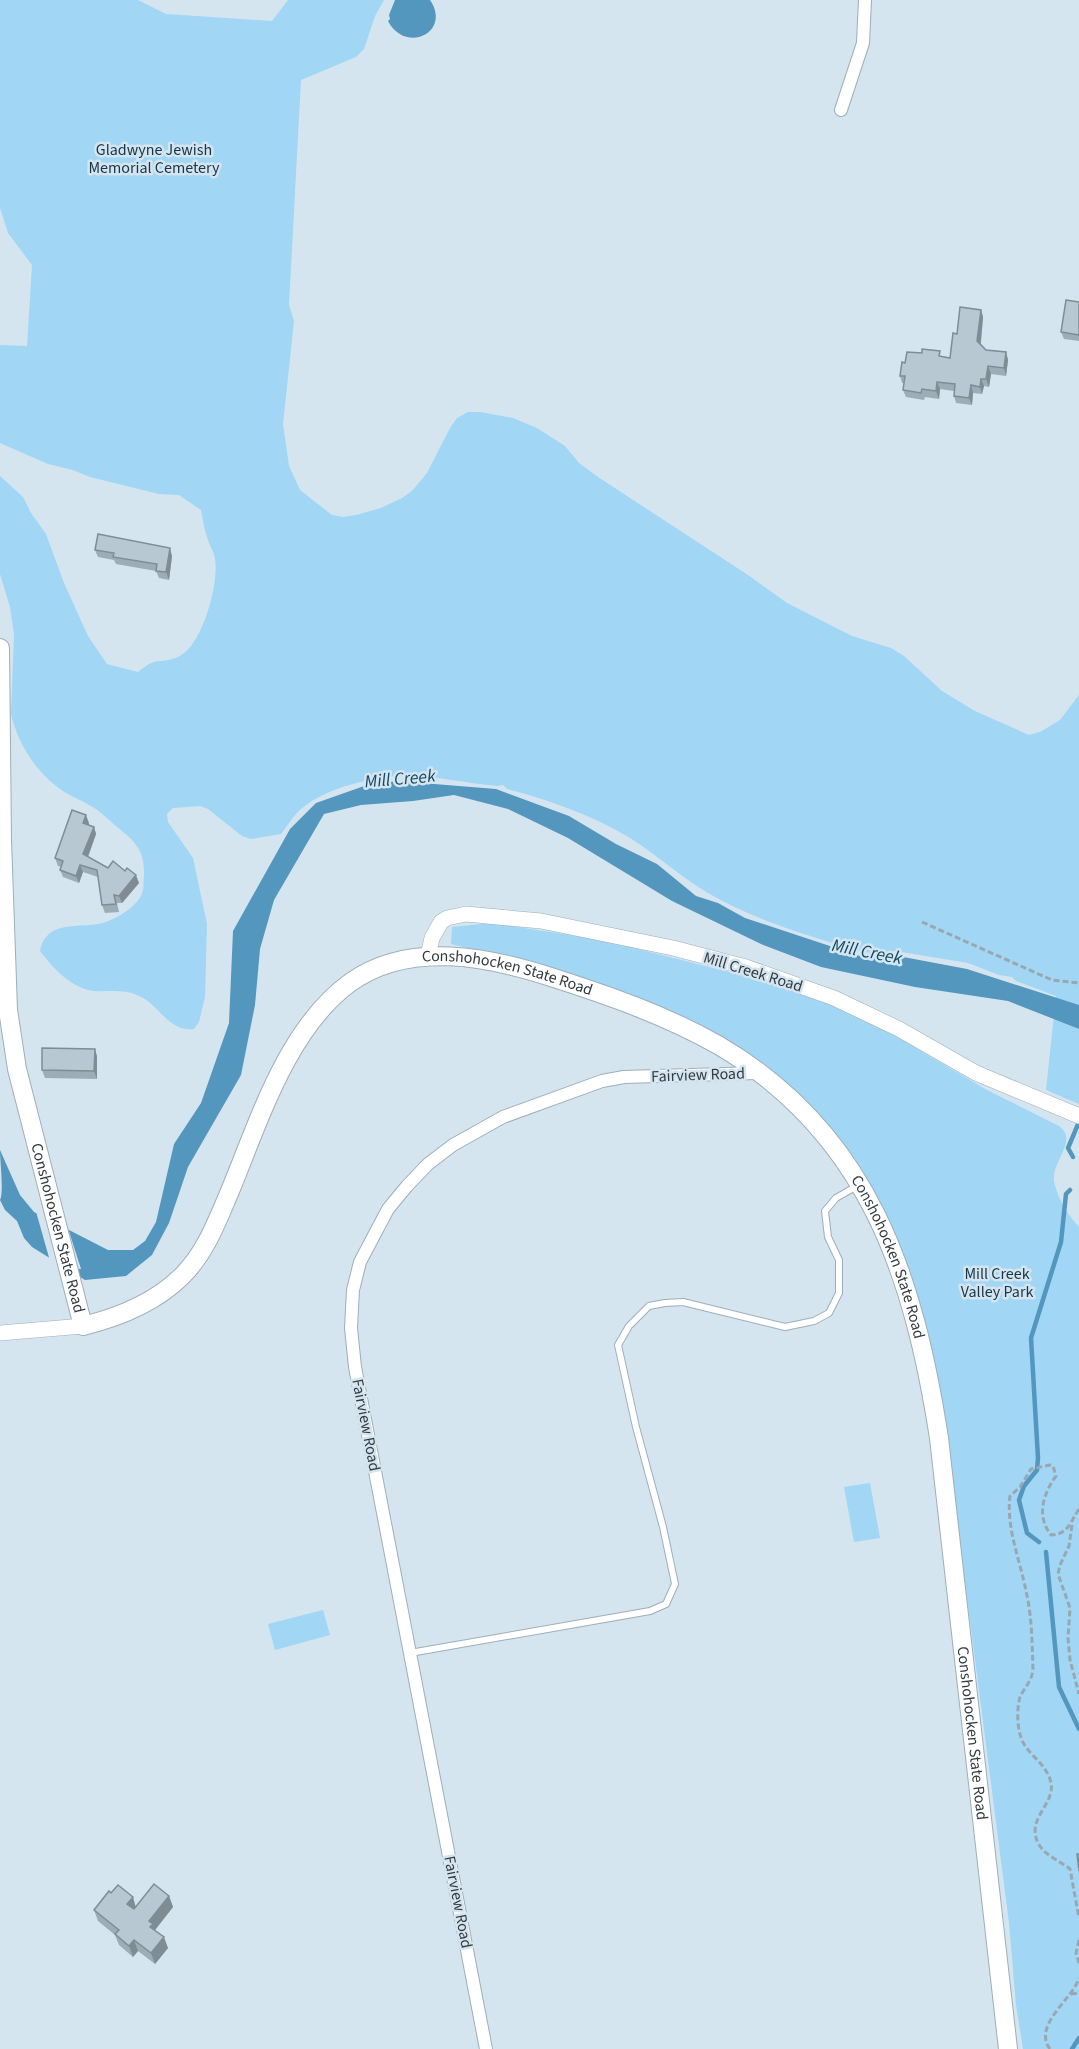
<svg xmlns="http://www.w3.org/2000/svg" width="1079" height="2049" viewBox="0 0 1079 2049" font-family="'Source Sans 3',sans-serif">
  <rect width="100%" height="100%" fill="#d4e5f0"/>
  <!-- green -->
  <g fill="#a1d6f5">
    <path d="M0 0H138L166 14 272 21 288 0H384L375 16 364 49 356 57 301 80 289 305 294 321 283 424 289 466 300 490 332 515 343 517 356 515 381 508 402 498 412 491 427 473 450 428 457 418 468 412H480L513 418 537 428 565 446 579 463 598 477 748 575 787 603 852 636 891 648 904 656 942 691 975 711 1029 735 1040 732 1060 720 1079 695V1104L1046 1090 1056 996 1016 981 1012 977 999 975 968 963 895 951 875 953 862 952C810 936 756 921 708 893 681 877 657 855 630 838 592 815 549 800 507 789L503 785 497 786C467 783 435 776 405 776 374 776 325 788 301 809 293 816 287 826 281 834L251 839 242 836 208 809 200 806 173 808 167 814 168 822 193 858 207 924 205 997 199 1022 194 1029C167 1032 159 1003 137 995 123 989 109 992 95 991 72 989 53 968 40 951 47 917 83 930 106 922 119 917 140 905 143 890 144 886 143 881 144 876 145 851 136 842 117 827 110 821 104 815 96 809 84 801 68 796 56 786 34 769 17 741 11 714L14 634 10 607 0 574V476L23 497 31 513 46 534 64 583 88 636 107 664 138 672C143 668 148 664 154 662 164 660 175 661 184 653 204 638 219 582 215 559 214 551 209 545 207 537 204 529 203 519 201 510L179 495 159 494 90 477 73 470 48 464 0 443V345L27 346 32 265 8 233 0 208Z"/>
    <path d="M491 923 602 940 781 985 860 1015 987 1090 1059 1126C1079 1140 1051 1162 1054 1181 1057 1198 1068 1215 1079 1227V2049H1023L1016 2005 1009 1923 942 1404 926 1326 904 1259 885 1214 860 1169 831 1130 807 1102 767 1066 717 1034 649 1005 553 970 451 944 452 927Z"/>
    <path d="M870 1483 880 1538 854 1542 844 1487Z"/>
    <path d="M323 1610 330 1635 275 1650 268 1624Z"/>
  </g>
  <!-- water -->
  <g fill="#5497be">
    <path d="M395 0H430C452 32 406 55 388 21L390 19 389 15Z"/>
    <path d="M397 781 496 789 569 816 616 844 657 864 696 896 718 903 745 918 860 956H898L967 969 1079 1005V1029L1008 1001 915 987 821 967 761 944 672 901 568 838 508 809 454 795 413 801 361 805 324 814 274 900 260 949 255 1005 241 1075 188 1167 169 1223 152 1255 126 1276 85 1280 32 1247 24 1238 17 1221 5 1210 0 1200C4 1192 0 1162 0 1150L20 1195 34 1212 108 1250H133L145 1241 156 1222 174 1144 201 1103 229 1023 233 931 290 829 316 803 367 785Z"/>
  </g>
  <!-- pier -->
  <path fill="#d4e5f0" d="M35 1208 67 1225 81 1269 62 1268 50 1261Z"/>
  <g fill="none" stroke-linecap="round" stroke-linejoin="round">
    <!-- stream -->
    <g stroke="#5497be" stroke-width="4.5">
      <path d="M1073 1157 1068 1148 1079 1122"/>
      <path d="M1039 1542 1027 1533 1019 1500 1024 1486 1037 1470 1038 1458 1031 1338 1061 1242 1066 1194 1070 1190"/>
      <path d="M1046 1552 1059 1687 1079 1729"/>
      <path d="M1072 2049 1079 2038"/>
    </g>
    <!-- service casing -->
    <g stroke="#9eaeb9" stroke-width="8">
      <path id="service" d="M410 1653 650 1611 666 1604 675 1584 663 1527 636 1427 618 1345 629 1326 649 1306 665 1303 683 1302 785 1327 814 1321 829 1313 839 1293V1260L828 1237 825 1211 836 1198 857 1186"/>
    </g>
    <!-- minor casing -->
    <g stroke="#9eaeb9" stroke-width="14">
      <g id="minor">
        <path d="M841 110 863 43 865 0"/>
        <path d="M486 2049 355 1367 351 1328 353 1290 360 1262 388 1209 407 1186 428 1164 453 1145 503 1117 602 1081 624 1077 757 1073"/>
      </g>
    </g>
    <!-- tertiary casing -->
    <g stroke="#9eaeb9" stroke-width="16">
      <g id="tertiary">
        <path d="M428 956 432 938 441 922 447 918 466 914 541 921 673 948 746 967 834 998 899 1029 976 1073 1079 1116"/>
        <path d="M0 1333 83 1326"/>
      </g>
    </g>
    <!-- secondary casing -->
    <g stroke="#9eaeb9" stroke-width="20">
      <g id="secondary">
        <path id="s1" d="M0 648 2 840 8 1010 17 1069 83 1326C120 1317 155 1303 182 1276 206 1252 217 1221 230 1191 259 1121 287 1028 351 982 410 940 490 957 554 978 610 996 667 1016 718 1045 869 1133 914 1277 939 1438L1008 2049"/>
      </g>
    </g>
    <!-- path -->
    <g stroke="#9aa7b0" stroke-width="3" stroke-dasharray="6 3" stroke-linecap="butt">
      <path d="M922 922 1052 980 1079 983"/>
      <path d="M1079 1509C1070 1522 1069 1534 1051 1535 1036 1516 1043 1494 1056 1476L1053 1466 1050 1465 1031 1469 1020 1487 1010 1496C1006 1528 1020 1560 1026 1591 1032 1616 1032 1643 1033 1668 1033 1680 1024 1688 1020 1697 1017 1707 1017 1724 1020 1734 1024 1754 1047 1762 1051 1783 1055 1805 1026 1818 1038 1843 1044 1855 1060 1861 1070 1869L1079 1918"/>
      <path d="M1072 1525 1069 1546 1060 1565 1058 1574 1070 1608 1068 1638 1070 1660 1079 1694"/>
      <path d="M1079 1940 1076 1953 1079 1963"/>
      <path d="M1071 1994 1079 1993"/>
      <path d="M1050 2049C1032 2025 1073 1999 1079 1978"/>
    </g>
    <!-- service -->
    <use href="#service" stroke="#fff" stroke-width="6"/>
    <!-- minor -->
    <use href="#minor" stroke="#fff" stroke-width="12"/>
    <!-- tertiary -->
    <use href="#tertiary" stroke="#fff" stroke-width="15"/>
    <!-- secondary -->
    <use href="#secondary" stroke="#fff" stroke-width="18"/>
  </g>
  <!-- wall -->
  <g fill="#9dacb5">
    <path d="M1079 302V341L1064 339 1061 332Z"/>
    <path d="M981 310 983 317 981 344 986 350 1006 352 1008 360 1006 376 991 374 989 387 984 386 982 394 973 393 972 405 956 403 954 396V391L940 389 939 399 925 397 924 400 906 397 903 390 904 383H902L900 376 905 363 942 357 950 358 957 334Z"/>
    <path d="M95 550 172 556 169 580 159 578 156 571 116 564 114 560 98 557Z"/>
    <path d="M89 823 88 825 94 827 96 834 88 857 139 883 122 903H117L119 912 105 913 102 905 98 877 83 872 79 883 63 877 60 870 61 867 58 866 55 858Z"/>
    <path d="M97 1056V1079L45 1078 42 1070Z"/>
    <path d="M111 1893 136 1907 169 1896 173 1907 155 1930 168 1948 155 1964 138 1951 133 1957 119 1945 115 1935 98 1921 94 1910Z"/>
  </g>
  <!-- shaded-wall -->
  <g fill="#808c93">
    <path d="M981 310 983 317 980 348 977 341Z"/>
    <path d="M1006 352 1008 360 1006 376 1004 368Z"/>
    <path d="M988 366 991 374 989 387 986 379Z"/>
    <path d="M981 379 984 386 982 394 980 387Z"/>
    <path d="M937 382 940 389 939 399 936 391Z"/>
    <path d="M971 385 973 393 972 405 969 398Z"/>
    <path d="M170 548 172 556 169 580 166 572Z"/>
    <path d="M86 815 89 823 86 831 83 823Z"/>
    <path d="M94 827 96 834 86 862 83 854Z"/>
    <path d="M80 865 83 872 79 883 76 876Z"/>
    <path d="M136 875 139 883 122 903 119 896Z"/>
    <path d="M95 1049 97 1056V1079L94 1071Z"/>
    <path d="M169 1896 173 1907 155 1930 157 1935 150 1927 149 1921Z"/>
    <path d="M133 1897 136 1908 131 1915 127 1904Z"/>
    <path d="M164 1937 168 1948 155 1964 151 1953Z"/>
    <path d="M134 1940 138 1951 133 1957 129 1946Z"/>
  </g>
  <!-- building -->
  <g fill="#b7c8d2" stroke="#808c93" stroke-width="1.5">
    <path d="M1066 300 1079 302V335L1061 332Z"/>
    <path d="M960 307 981 310 977 341 986 350 1006 352 1004 368 988 366 986 379H981L980 387 971 385 969 398 954 396 955 384 937 382 936 391 922 389 921 393 903 390 905 376H900L902 362 905 363 907 352 922 353V349L940 351 939 356 950 358 953 333 957 334Z"/>
    <path d="M98 534 170 548 166 572 156 571 157 564 113 557 114 553 95 550Z"/>
    <path d="M72 810 86 815 83 823 94 827 83 854 108 868 113 861 125 871 127 868 136 875 119 896 114 895 116 904 102 905 97 870 80 865 76 876 60 870 63 861 55 858Z"/>
    <path d="M42 1048 95 1049 94 1071 42 1070Z"/>
    <path d="M1077 1854H1079V1871Z"/>
    <path d="M154 1884 169 1896 149 1921 153 1924 150 1927 164 1937 151 1953 134 1940 129 1946 115 1934 119 1930 94 1910 109 1891 111 1893 118 1885 133 1897 127 1904 134 1909Z"/>
  </g>
  <g text-anchor="middle" dominant-baseline="central" stroke-width="5" stroke-linejoin="round" paint-order="stroke">
    <!-- park labels -->
    <g font-size="16" fill="#173648" stroke="#d4e5f0">
      <text x="154" y="150">Gladwyne Jewish<tspan x="154" dy="18">Memorial Cemetery</tspan></text>
      <text x="997" y="1274">Mill Creek<tspan x="997" dy="18">Valley Park</tspan></text>
    </g>
    <!-- street labels -->
    <g font-size="16" fill="#343b3f" stroke="#d4e5f0">
      <text transform="translate(753 972) rotate(17)">Mill Creek Road</text>
      <text stroke="none"><textPath href="#s1" startOffset="1306">Conshohocken State Road</textPath></text>
      <text transform="translate(698 1075) rotate(-2)">Fairview Road</text>
      <text stroke="none"><textPath href="#s1" startOffset="586">Conshohocken State Road</textPath></text>
      <text stroke="none"><textPath href="#s1" startOffset="1810">Conshohocken State Road</textPath></text>
      <text transform="translate(366 1425) rotate(79)">Fairview Road</text>
      <text stroke="none"><textPath href="#s1" startOffset="2296">Conshohocken State Road</textPath></text>
      <text transform="translate(458 1902) rotate(79)">Fairview Road</text>
    </g>
    <!-- water labels -->
    <g font-size="18" font-style="italic" fill="#124964" stroke="#d4e5f0">
      <text transform="translate(400 779) rotate(-5)">Mill Creek</text>
      <text transform="translate(867 952) rotate(11)">Mill Creek</text>
    </g>
  </g>
</svg>
